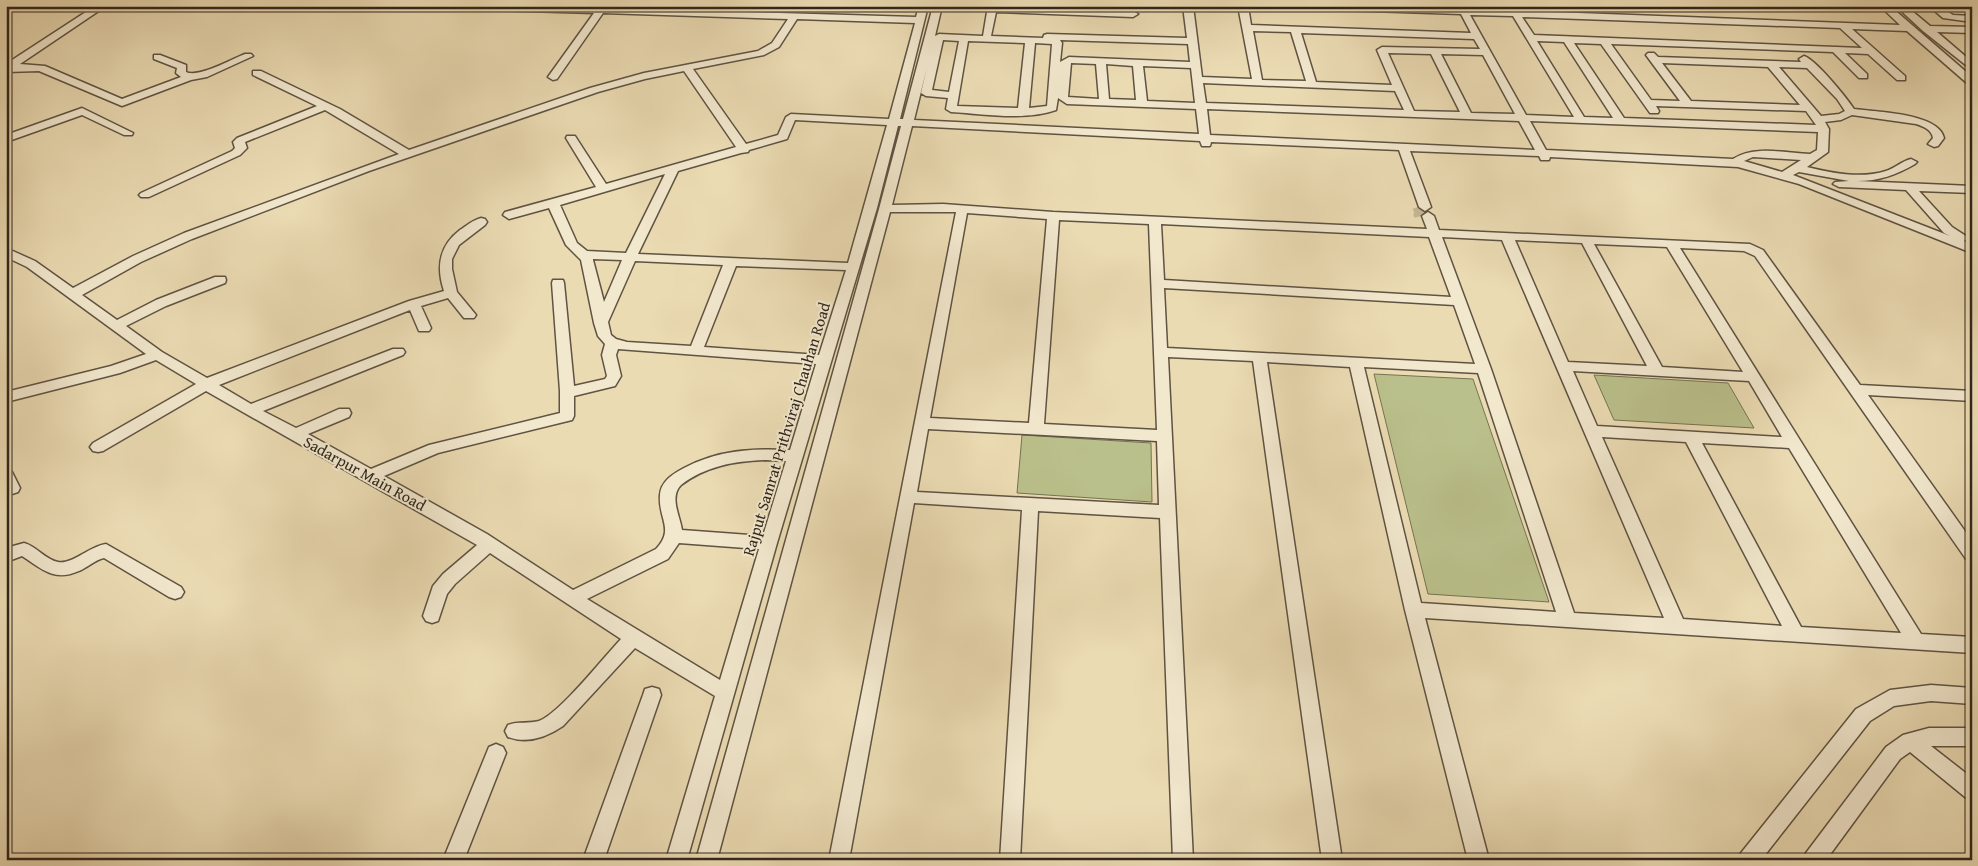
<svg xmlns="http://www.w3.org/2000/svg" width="1978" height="866" viewBox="0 0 1978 866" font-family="'Gentium Book Plus',serif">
  <rect width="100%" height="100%" fill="#ebdbb3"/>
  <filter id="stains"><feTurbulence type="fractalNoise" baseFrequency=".004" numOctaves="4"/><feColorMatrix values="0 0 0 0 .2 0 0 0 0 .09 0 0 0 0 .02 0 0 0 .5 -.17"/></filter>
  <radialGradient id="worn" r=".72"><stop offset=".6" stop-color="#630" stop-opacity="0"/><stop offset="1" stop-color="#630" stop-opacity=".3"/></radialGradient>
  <!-- green -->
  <g fill="#bac08b" stroke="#757354">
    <path d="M1374 374 1473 379 1549 602 1428 594Z"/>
    <path d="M1594 375 1728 383 1754 428 1614 420Z"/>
    <path d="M1022 435 1151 443 1152 502 1017 493Z"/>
  </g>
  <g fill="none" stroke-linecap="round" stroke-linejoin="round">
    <!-- minor-tunnel-far1 -->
    <path stroke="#c6b795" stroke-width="11" stroke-dasharray="11 5" stroke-linecap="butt" d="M1418 207 1420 213"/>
    <!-- minor-tunnel -->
    <path stroke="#c6b795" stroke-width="14" stroke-dasharray="14 7" stroke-linecap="butt" d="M1420 212 1421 216"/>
    <!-- minor casing -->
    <g stroke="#5f5342" stroke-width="3">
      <g id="minor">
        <path d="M95 6H106L20 64 45 66 122 99 181 77 176 73 177 68 154 59V55H160L186 65V72C199 78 232 59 245 54H251L253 56 207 77 191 80 122 106 39 71 6 72V64Z"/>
        <path d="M454 6H607L606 8 916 17 919 6H928L900 119H903L933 6H942L935 36 939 34 983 36 988 6H998L1133 11 1138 14 1133 17 996 12 991 36 1043 38 1044 35 1047 34 1187 38 1183 6H1193L1202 77 1252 79 1238 6H1248L1251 25 1471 33 1461 14 1308 9 1304 6H1390L1900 25 1880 6H1890L1972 77V85L1968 84 1907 31 1852 29 1905 76V80H1897L1868 54 1845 53 1867 74V78H1859L1833 52 1611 44 1651 100 1680 101 1646 55 1648 53H1654L1658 57 1801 62 1799 59 1804 56C1816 60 1846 97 1854 109 1876 112 1939 113 1944 138L1938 146 1934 147 1928 144 1933 138C1932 130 1923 126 1916 124L1852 115 1841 120 1825 122 1829 129 1828 152 1807 167C1832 173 1861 179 1886 171 1895 168 1902 161 1911 159L1917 162 1915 164C1896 175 1879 181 1857 181L1972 186V193L1919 191 1952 227 1969 238 1964 241 1972 245V253L1799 184 1738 167 1550 157 1549 160H1541L1539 156 1410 151 1431 207 1425 211 1419 207 1399 150 1211 142 1210 146H1202L1200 141 912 126 892 205 943 204 1053 212 1427 229 1422 216 1428 212 1434 216 1439 230 1750 244 1763 250 1860 385 1972 391V401L1868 395 1972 541V560L1966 559 1755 256 1744 251 1680 248 1921 634 1972 637V653L1425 618 1489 860H1468L1405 610 1350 367 1267 362 1342 860H1322L1253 361 1168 357 1193 860H1173L1160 518 1038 511 1020 860H1000L1022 510 914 503 849 860H829L956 212H890L717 860H696L879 209 901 126H898L877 208 777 543 687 860H666L715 696 635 648 563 726C547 737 527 744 508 737L505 731 508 725C518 721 529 724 539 721 560 713 603 658 621 639L490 553 455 584 447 594 438 621 432 623 426 621 423 616 433 586 443 574 477 545 206 391 103 451 98 452 93 451 90 447 93 443 196 384 156 360 120 373 6 402V392L111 366 146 354 27 267 6 257V248L35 261 73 288 133 256 184 233 399 154 325 110 245 142 247 148 240 155 149 197H141L139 195 141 193 232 151 235 148 233 142 237 138 317 106 253 75V71H261L340 109 409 150 590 88 644 73 758 51 772 43 788 19 603 13 557 79 553 80 548 77 594 13 458 9ZM1470 15 1513 16 1574 117 1526 115ZM1522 17 1840 28 1862 48 1534 35ZM797 19 915 23 889 119 791 114 786 117 778 135 746 144 693 69 764 55 779 47ZM1253 31 1291 32 1306 81 1262 80ZM1301 33 1474 39 1480 49 1382 47 1377 50 1392 85 1316 82ZM943 40 959 41 949 92 932 90ZM1060 40 1188 44 1190 62 1069 57 1060 62 1062 43ZM968 41 1025 43 1018 108 957 106ZM1537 41 1564 42 1613 118 1584 117ZM1035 43 1052 44 1047 106 1029 108ZM1574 43 1601 44 1650 113H1658L1659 111 1656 106 1806 111 1816 125 1624 118ZM1388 53 1431 54 1460 112 1414 111ZM1441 54 1483 55 1515 114 1471 113ZM1071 63 1096 64 1099 99 1068 97ZM1662 63 1768 67 1800 105 1691 101ZM1106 64 1133 66 1136 100 1109 99ZM1143 66 1191 68 1195 103 1147 101ZM927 67 921 93 926 96 948 98 946 109 951 112C984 114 1024 121 1056 110L1058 98 1067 104 1196 109 1199 134 914 120ZM1779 67 1807 68 1837 99 1845 111 1839 114 1821 116ZM684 71 736 147 606 184 575 136H567L566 138 596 187 505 212 503 215 509 219 549 208 566 245 581 260 594 323 598 336 605 344 602 355 607 376 605 379 574 386 564 283 563 280H553L552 283 560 391V413L429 445 371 469 308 434 349 417 351 413 349 409H339L296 428 263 411 403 355 405 352 403 349H393L251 404 219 385 410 310 419 331H429L431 328 421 306 448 298 464 318H474L476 315 457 292 452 269V259L459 245 485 225 487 222 485 219 481 218C473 220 466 226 460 230 439 246 436 267 444 291L409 301 207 378 162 352 126 326 166 306 225 283 226 280 225 277H215L156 300 117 320 82 295 141 262 192 239 369 171 598 92 645 79ZM1203 83 1395 91 1404 110 1206 103ZM1207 109 1519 121 1535 150 1210 135ZM795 120 887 125 848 263 638 254 678 171 741 153 748 152 749 150 787 139ZM1530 121 1818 132 1817 150 1810 154C1785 153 1755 145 1733 159L1546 150ZM1753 157 1801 160 1782 172 1744 161ZM1799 172 1849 181 1835 182 1833 184 1839 187 1906 190 1944 233 1950 236 1793 175ZM665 174 626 253 587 251 577 243 560 205ZM967 213 1047 219 1029 423 930 418ZM1059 220 1149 224 1157 430 1044 424ZM1161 224 1429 237 1451 297 1164 280ZM1442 237 1502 240 1664 618 1574 613 1491 369ZM1515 240 1582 243 1647 366 1568 362ZM1594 244 1667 247 1743 372 1662 367ZM593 259 622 260 604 302 593 260ZM635 261 723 265 691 346 627 342 616 339 611 335 608 322ZM736 266 846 270 819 355 704 347ZM1164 288 1454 305 1475 364 1167 348ZM618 349 816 364 790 450C752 448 718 450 684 468 673 474 661 481 660 495 658 519 675 529 656 549L573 590 487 534 384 476 438 453 572 420 574 416V396L615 386 621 376 616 355ZM1364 367 1478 373 1556 612 1421 603ZM1573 371 1749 381 1782 437 1597 426ZM928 429 1157 441 1159 505 917 492ZM1602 437 1686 442 1782 626 1683 619ZM1702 443 1789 448 1901 633 1801 627ZM766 460 786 461 763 536 682 530C680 516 669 497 681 485 706 466 735 461 766 460ZM679 543 759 549 720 680 587 599 668 559Z"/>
        <path d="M1896 6H1906L1930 26 1972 27V33L1937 32 1972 62V70L1923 31Z"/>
        <path d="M1929 6H1939L1953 15 1972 16V22L1943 18Z"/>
        <path d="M82 108 133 133 132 135H124L82 115 6 142V135Z"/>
        <path d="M6 470 12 472 20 488 18 492 12 494 6 492Z"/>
        <path d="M24 543C36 546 46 560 58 562 72 565 90 546 106 544L181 587 184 592 181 597 175 599 169 597 104 558C95 560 88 567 79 571 54 582 42 569 22 556L6 562V548Z"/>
        <path d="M1931 685 1972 688V704L1931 701 1894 706 1870 721 1761 860H1738L1741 853 1856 709 1890 690Z"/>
        <path d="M652 687 659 689 661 695 604 860H583L643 695 645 689Z"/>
        <path d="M1929 728H1972V746H1931L1972 778V799L1965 797 1910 752 1900 759 1826 860H1803L1806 853 1886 747 1903 735Z"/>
        <path d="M496 744 503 747 506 753 464 860H443L489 747Z"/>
      </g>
    </g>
    <!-- minor -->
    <use href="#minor" fill="#f2e8ce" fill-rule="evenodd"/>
  </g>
  <g text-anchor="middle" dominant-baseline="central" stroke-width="4" stroke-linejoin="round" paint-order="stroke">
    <!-- street labels -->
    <g font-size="16" fill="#30261c" stroke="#f2e8ce">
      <text transform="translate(786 429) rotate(-73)">Rajput Samrat Prithviraj Chauhan Road</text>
      <text transform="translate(365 473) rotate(29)">Sadarpur Main Road</text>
    </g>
  </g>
  <!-- margin -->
  <rect width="1978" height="866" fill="none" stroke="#ebdbb3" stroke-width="25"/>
  <rect x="8" y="8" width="1963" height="851" fill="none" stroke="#30261c" stroke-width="2.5"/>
  <rect x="12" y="12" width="1953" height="841" fill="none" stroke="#30261c"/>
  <rect width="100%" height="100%" filter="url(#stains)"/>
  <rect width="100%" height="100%" fill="url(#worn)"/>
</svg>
